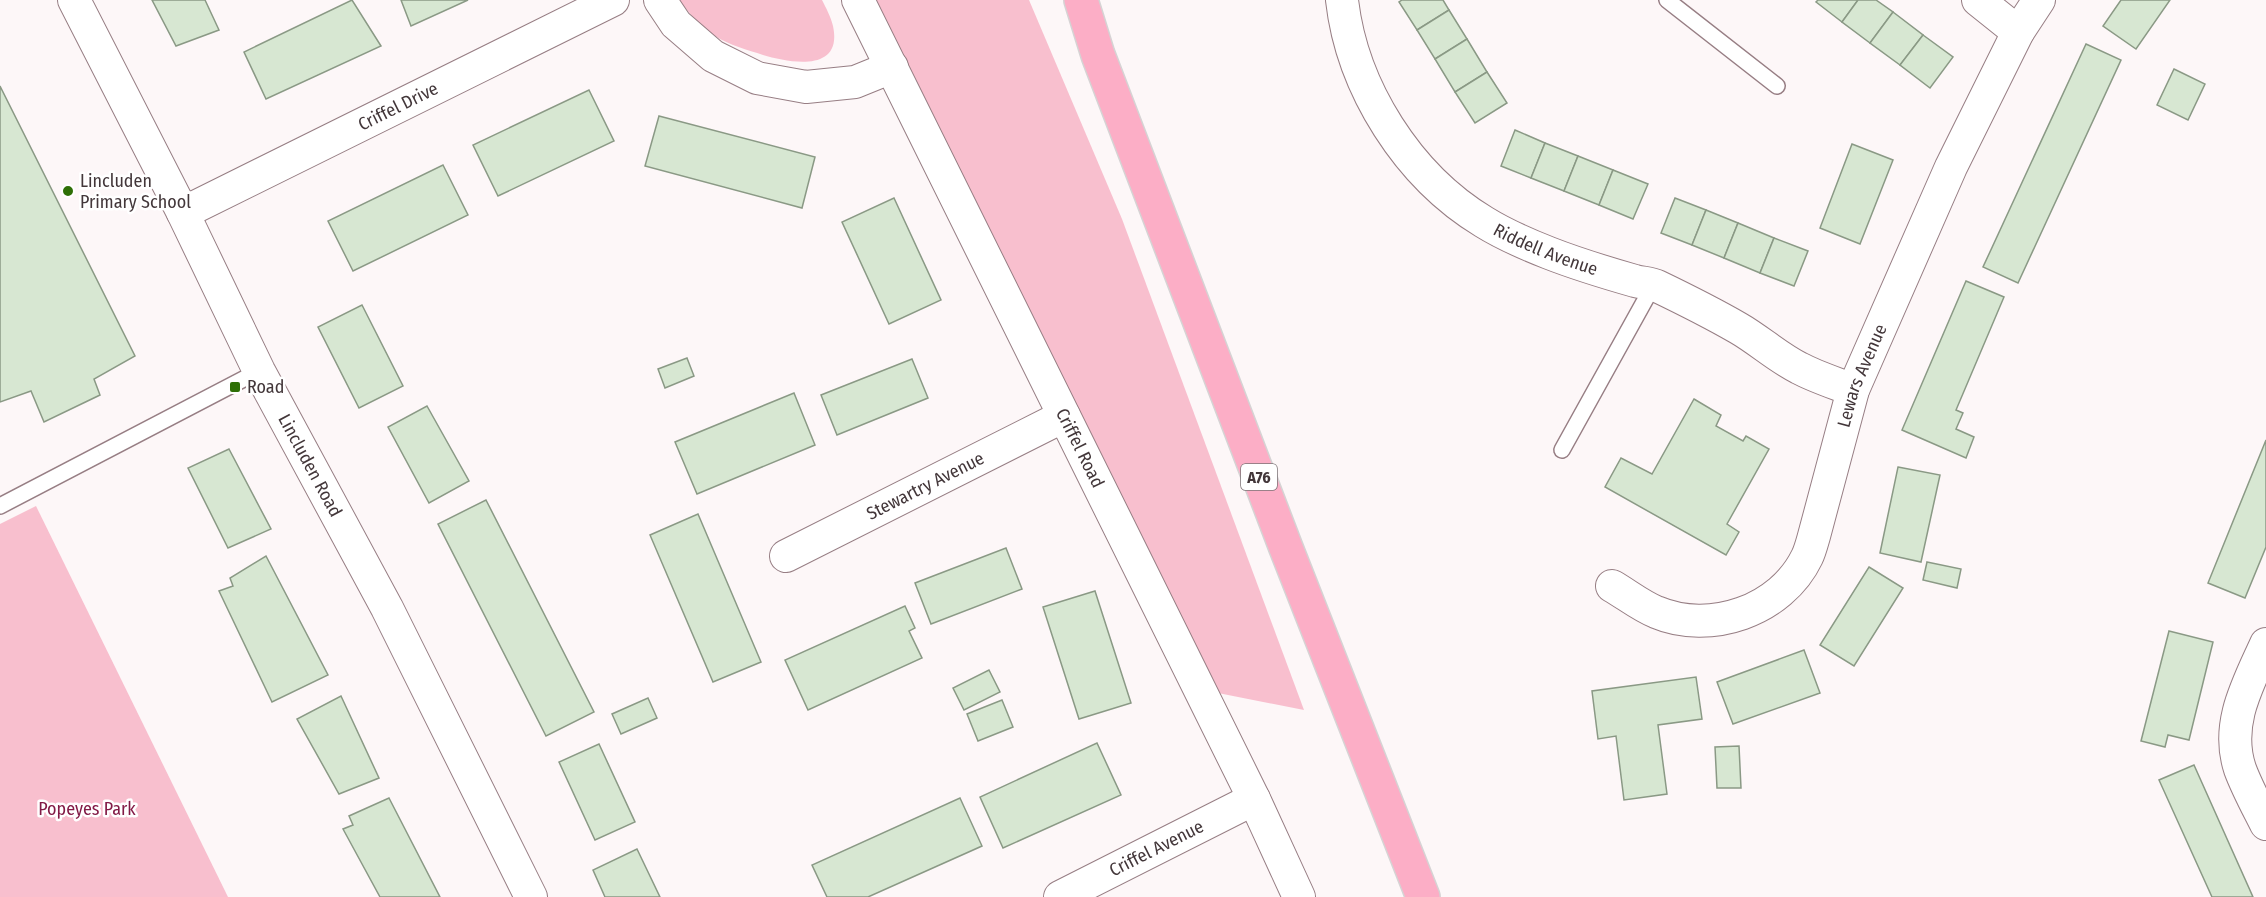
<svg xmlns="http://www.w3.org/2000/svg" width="2266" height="897" viewBox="0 0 2266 897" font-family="'Fira Sans Condensed',sans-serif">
  <rect width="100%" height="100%" fill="#fdf7f8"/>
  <!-- green -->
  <g fill="#f8bfce">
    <path d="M679 0H822C826 8 831 17 833 26 843 73 790 63 763 55 748 50 729 45 715 36 700 26 690 14 679 0Z"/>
    <path d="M874 0H1029L1122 219 1304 710 1218 693Z"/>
    <path d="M36 506 228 897H0V524Z"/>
  </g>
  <!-- building -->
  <g fill="#d7e7d2" stroke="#8a9985" stroke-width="1.5">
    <path d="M152 0H205L219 30 176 46Z"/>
    <path d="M352 0 381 46 266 99 244 52Z"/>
    <path d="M401 0H468L411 26Z"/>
    <path d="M1402 0H1443L1449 10 1417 30 1399 2Z"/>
    <path d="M1818 0H1858L1842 22 1816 2Z"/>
    <path d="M1858 0H1876L1893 12 1870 43 1842 22Z"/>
    <path d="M2121 0H2170L2136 49 2103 26Z"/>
    <path d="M1449 10 1467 39 1435 59 1417 30Z"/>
    <path d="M1893 12 1923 35 1900 65 1870 43Z"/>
    <path d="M1923 35 1953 57 1930 88 1900 65Z"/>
    <path d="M1467 39 1487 72 1455 92 1435 59Z"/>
    <path d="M2086 44 2121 60 2018 283 1983 267Z"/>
    <path d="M2174 69 2205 84 2188 120 2157 105Z"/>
    <path d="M1487 72 1507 103 1475 123 1455 92Z"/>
    <path d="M0 86 135 356 94 379 100 395 44 422 31 391 0 402Z"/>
    <path d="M589 90 614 141 498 196 473 145Z"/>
    <path d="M659 116 815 157 802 208 645 166Z"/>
    <path d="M1515 130 1545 143 1531 178 1501 166Z"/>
    <path d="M1545 143 1578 156 1564 191 1531 178Z"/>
    <path d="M1852 144 1893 160 1860 244 1820 228Z"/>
    <path d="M1578 156 1613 170 1599 205 1564 191Z"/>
    <path d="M443 165 468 215 353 271 328 221Z"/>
    <path d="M1613 170 1648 184 1633 219 1599 205Z"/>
    <path d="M894 198 941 300 889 324 842 222Z"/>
    <path d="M1675 198 1706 210 1692 245 1661 233Z"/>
    <path d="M1706 210 1738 223 1724 258 1692 245Z"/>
    <path d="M1738 223 1774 238 1760 273 1724 258Z"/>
    <path d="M1774 238 1808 251 1794 286 1760 273Z"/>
    <path d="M1966 281 2004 297 1956 410 1963 413 1956 429 1974 437 1966 458 1902 430Z"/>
    <path d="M362 305 403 386 359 408 318 327Z"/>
    <path d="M687 358 694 376 665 388 658 369Z"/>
    <path d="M912 359 928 398 837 435 821 395Z"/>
    <path d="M794 393 815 445 697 494 675 442Z"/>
    <path d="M1694 399 1721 415 1716 426 1743 441 1746 436 1769 449 1727 524 1739 532 1726 555 1605 487 1621 458 1652 474Z"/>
    <path d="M427 406 469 481 429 503 388 427Z"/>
    <path d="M2266 440V547L2245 598 2208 583Z"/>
    <path d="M229 449 271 529 228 548 188 468Z"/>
    <path d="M1898 467 1940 475 1921 562 1880 553Z"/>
    <path d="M486 500 594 712 546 736 438 524Z"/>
    <path d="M698 514 761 662 713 682 650 535Z"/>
    <path d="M1006 548 1022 589 931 624 915 583Z"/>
    <path d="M266 556 328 675 272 702 219 591 233 586 230 578Z"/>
    <path d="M1927 562 1961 569 1957 588 1923 580Z"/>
    <path d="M1869 567 1903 588 1854 666 1820 645Z"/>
    <path d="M1095 591 1131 703 1079 719 1043 607Z"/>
    <path d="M905 606 915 628 909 631 922 658 808 710 785 660Z"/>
    <path d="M2169 631 2213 642 2189 740 2168 735 2165 747 2141 741Z"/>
    <path d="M1804 650 1820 693 1733 724 1717 682Z"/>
    <path d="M989 670 1000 692 964 710 953 688Z"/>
    <path d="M1696 677 1702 719 1658 725 1667 794 1624 800 1616 736 1598 739 1592 691Z"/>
    <path d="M341 696 379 778 339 794 297 719Z"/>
    <path d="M648 698 657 718 621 734 612 714Z"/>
    <path d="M1002 700 1013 727 978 741 967 714Z"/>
    <path d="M1097 743 1121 795 1003 848 980 797Z"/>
    <path d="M599 744 635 822 595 840 559 762Z"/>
    <path d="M1739 746 1741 788H1717L1715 747Z"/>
    <path d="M2194 765 2253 897H2212L2159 780Z"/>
    <path d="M389 798 440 897H380L343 829 353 825 349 816Z"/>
    <path d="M960 798 982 846 868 897H827L812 865Z"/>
    <path d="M637 849 660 897H605L593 870Z"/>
  </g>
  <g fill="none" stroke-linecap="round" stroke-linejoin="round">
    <!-- service casing -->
    <g stroke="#977e84" stroke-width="18">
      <g id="service">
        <path d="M1667 0 1777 86"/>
        <path d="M1562 450 1654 284"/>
        <path d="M0 506 259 371"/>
      </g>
    </g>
    <!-- minor casing -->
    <g stroke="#977e84" stroke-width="34">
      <g id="minor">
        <path id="s1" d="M74 0 183 213 259 371 387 608 531 897"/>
        <path d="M660 0 676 24 713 56 757 78 806 87 855 82 892 67"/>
        <path id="s2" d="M858 0 1254 799 1299 897"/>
        <path id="s3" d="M1342 0C1352 88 1408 176 1484 222 1505 235 1526 244 1549 253 1577 264 1607 273 1635 281 1643 283 1651 283 1657 286 1684 299 1712 313 1738 328 1759 340 1777 357 1799 368 1816 377 1835 383 1853 390"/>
        <path d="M1978 0 2018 32"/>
        <path id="s4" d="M183 213 613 0"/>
        <path id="s5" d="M786 556 1064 416"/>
        <path id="s6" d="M1612 586C1626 594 1641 606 1656 612 1710 635 1781 611 1807 557 1810 551 1812 543 1814 536L1853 390 1951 167 2018 32 2039 0"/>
        <path d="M2266 644C2248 684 2225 724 2240 769 2247 788 2257 806 2266 824"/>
        <path id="s7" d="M1060 897 1254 799"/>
      </g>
    </g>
    <!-- trunk casing -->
    <g stroke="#d6d3d4" stroke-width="36">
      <path id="trunk" d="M1081 0 1098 55 1286 548 1423 897"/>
    </g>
    <!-- service -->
    <use href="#service" stroke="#fff" stroke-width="15"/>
    <!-- minor -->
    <use href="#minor" stroke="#fff" stroke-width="32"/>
    <!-- trunk -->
    <use href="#trunk" stroke="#fcaec6" stroke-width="33"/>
  </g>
  <!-- markers -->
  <g fill="#2e6f06" stroke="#fff" stroke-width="2">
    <circle cx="68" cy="191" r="6"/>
    <rect x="229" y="381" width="12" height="12" rx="3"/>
  </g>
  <g text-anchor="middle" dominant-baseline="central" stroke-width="5" stroke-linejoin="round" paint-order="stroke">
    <!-- shield labels -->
    <rect fill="#fff" stroke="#7b7375" stroke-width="1.5" x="1241" y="464" width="36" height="26" rx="4.5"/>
    <g font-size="16" font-weight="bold" fill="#43373a">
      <text x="1259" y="477">A76</text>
    </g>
    <!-- street labels -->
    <g font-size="18" fill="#43373a" stroke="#fff">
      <text stroke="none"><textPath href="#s4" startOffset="240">Criffel Drive</textPath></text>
      <text stroke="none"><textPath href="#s3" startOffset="340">Riddell Avenue</textPath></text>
      <text stroke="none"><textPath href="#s6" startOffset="417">Lewars Avenue</textPath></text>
      <text stroke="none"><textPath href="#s2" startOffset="500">Criffel Road</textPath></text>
      <text stroke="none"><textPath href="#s1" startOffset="522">Lincluden Road</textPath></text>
      <text stroke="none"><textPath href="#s5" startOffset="156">Stewartry Avenue</textPath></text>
      <text stroke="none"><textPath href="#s7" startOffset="108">Criffel Avenue</textPath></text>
    </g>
    <!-- poi labels -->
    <g font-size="18" fill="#43373a" stroke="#fff" text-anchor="start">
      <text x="80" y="181">Lincluden<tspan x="80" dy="21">Primary School</tspan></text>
      <text x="247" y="387">Road</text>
    </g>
    <!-- park labels -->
    <g font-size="18" fill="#821a46" stroke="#fff">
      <text x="87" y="809">Popeyes Park</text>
    </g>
  </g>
</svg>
